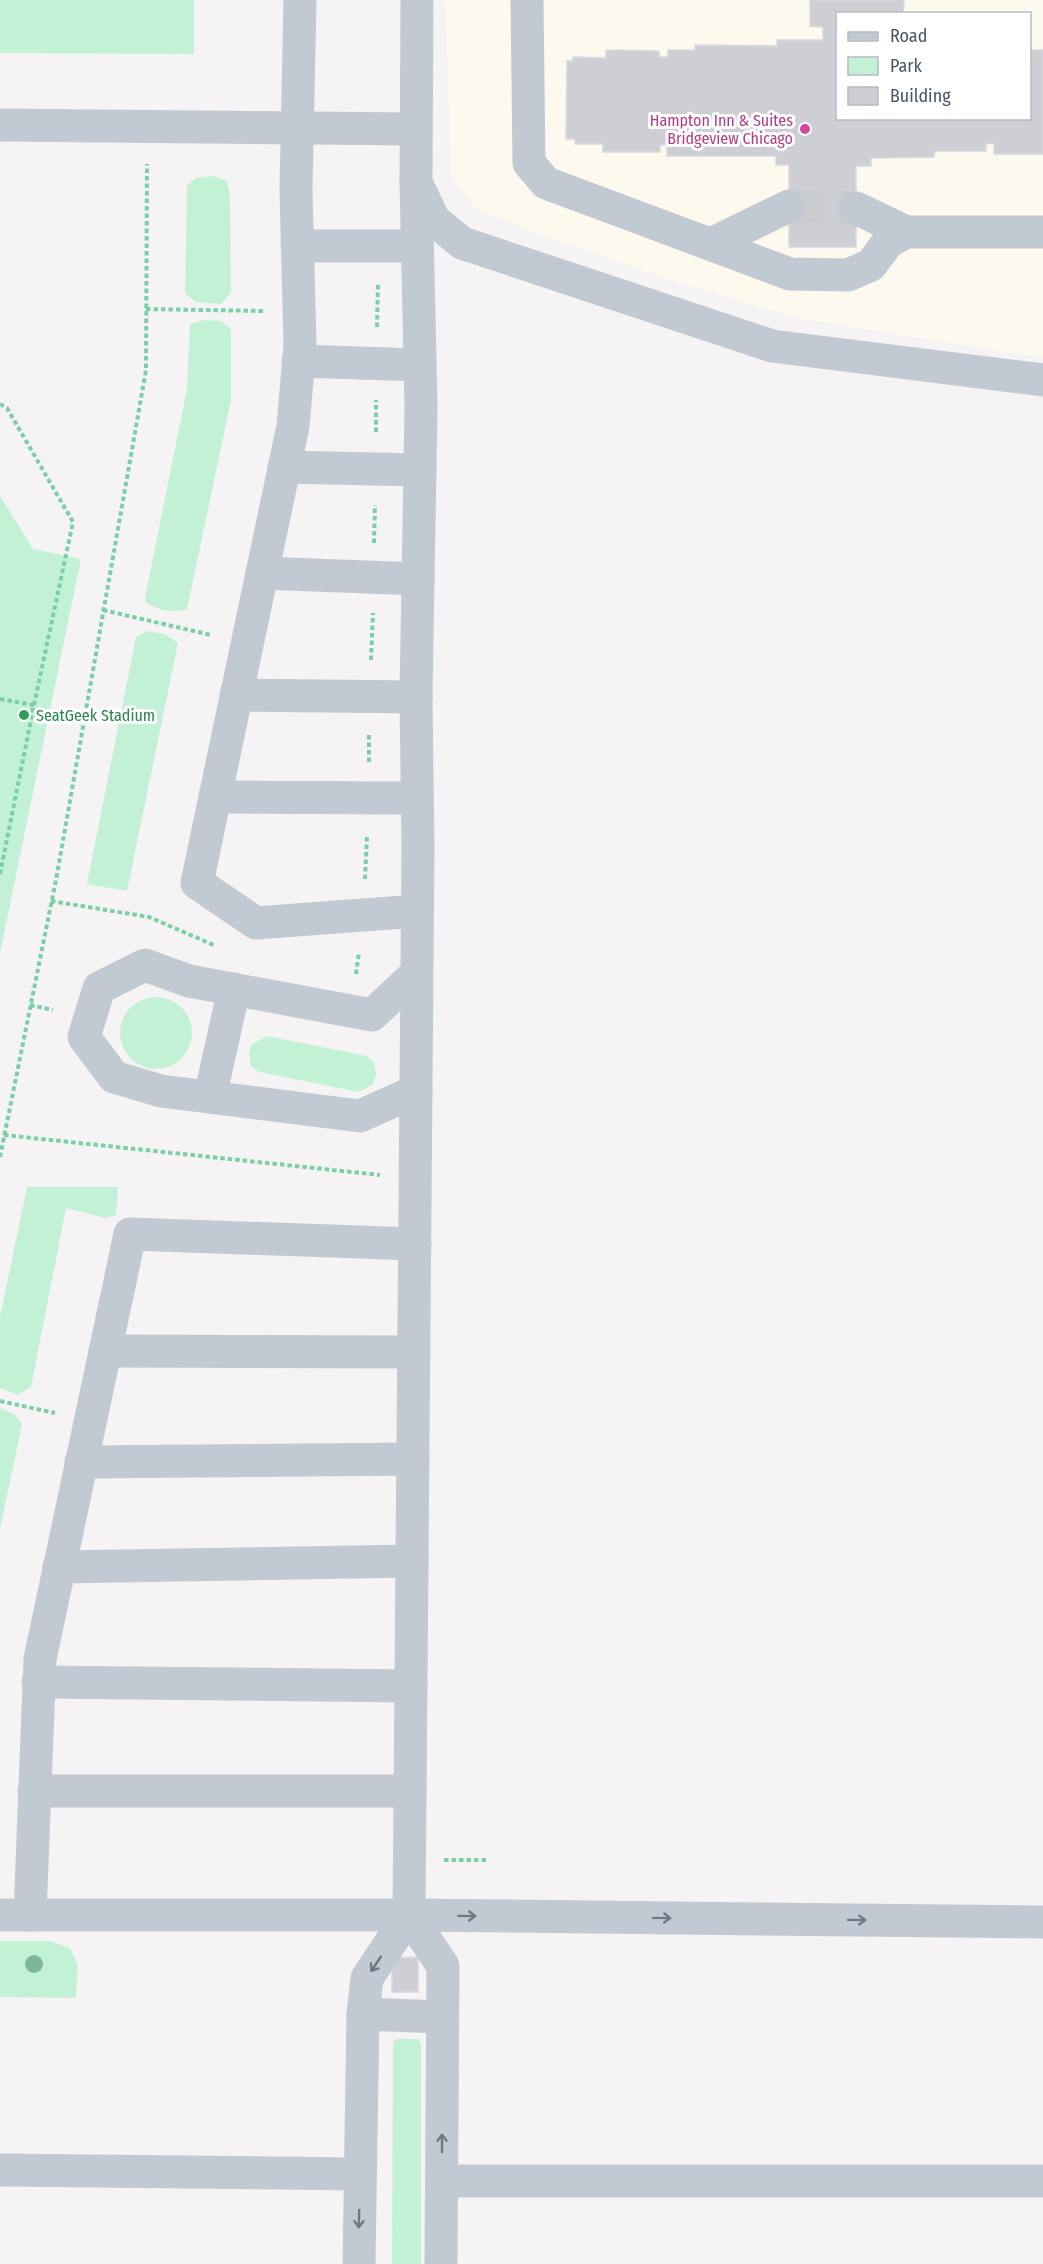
<svg xmlns="http://www.w3.org/2000/svg" width="1043" height="2264" viewBox="0 0 1043 2264" font-family="'Fira Sans Condensed',sans-serif">
  <rect width="100%" height="100%" fill="#f5f3f3"/>
  <!-- commercial -->
  <path fill="#fdf9ef" fill-rule="evenodd" d="M445 0H1043V358L797 318 674 281 543 236 477 209 451 177ZM838 14H1030V118H838Z"/>
  <!-- green -->
  <g fill="#c3f1d5">
    <path d="M0 0H194V54L0 53Z"/>
    <path d="M213 176 227 181 230 196 231 292 221 304 196 302 185 293 187 186 196 178Z"/>
    <path d="M204 320 221 321 231 329V400L187 609C171 614 160 610 146 603L145 598 187 389 190 324Z"/>
    <path d="M0 496 33 549 81 559 0 953Z"/>
    <path d="M148 631 164 634 178 643 127 891 87 884 136 637Z"/>
    <circle cx="156" cy="1033" r="36"/>
    <path d="M267 1036 366 1056 374 1062 376 1074 373 1084 359 1092 259 1072 251 1066 249 1055 251 1045Z"/>
    <path d="M27 1187H118L116 1215 106 1218 66 1208 31 1387 18 1395 0 1388V1317Z"/>
    <path d="M0 1408 14 1414 22 1424 0 1529Z"/>
    <path d="M0 1941H51L70 1948 78 1965 76 1998 0 1997Z"/>
    <path d="M397 2039H418L421 2044V2264H392L393 2042Z"/>
  </g>
  <!-- building -->
  <g fill="#cdcfd5" stroke="#d7d9de" stroke-width="1.5">
    <path d="M810 0H904L903 14H838V118H1030V50H1043V154H994V143L986 144V151H935L934 157 871 158V166H856V247H789V165H776V156H667V145H660V152H603V144H575V139H566L567 61H573V57L606 58V50L659 51V57H668V50H695V45L777 46V40H823V27L810 26Z"/>
    <path d="M418 1957V1992H392V1958Z"/>
  </g>
  <g fill="none" stroke-linecap="round" stroke-linejoin="round">
    <!-- minor-tunnel -->
    <path stroke="#caccce" stroke-width="33" stroke-dasharray="33 16" stroke-linecap="butt" d="M789 206 856 208"/>
    <!-- path -->
    <g stroke="#7ad0a6" stroke-width="4" stroke-dasharray="4.5 3" stroke-linecap="butt">
      <path d="M146 309 263 311"/>
      <path d="M377 327 378 283"/>
      <path d="M0 404 7 408 73 522 34 705"/>
      <path d="M376 432V400"/>
      <path d="M374 543 375 505"/>
      <path d="M103 610 211 635"/>
      <path d="M371 660 373 613"/>
      <path d="M0 699 34 705 0 874"/>
      <path d="M369 762V733"/>
      <path d="M365 879 367 835"/>
      <path d="M51 901 149 917 216 946"/>
      <path d="M356 974 359 952"/>
      <path d="M30 1005 53 1010"/>
      <path d="M4 1135 380 1175"/>
      <path d="M0 1157 56 880 146 370 147 164"/>
      <path d="M0 1401 55 1413"/>
      <path d="M444 1860H489"/>
    </g>
    <!-- minor -->
    <g stroke="#c1cad2" stroke-width="33">
      <path d="M300 0 296 189 300 345 293 426 197 883 256 923 417 911"/>
      <path d="M417 0 416 182 434 220 462 243 772 346 1043 380"/>
      <path d="M527 0 529 163 546 183 790 274 848 275 871 265 888 242 906 232H1043"/>
      <path d="M0 125 416 129"/>
      <path d="M856 208 906 232"/>
      <path d="M711 244 789 206"/>
      <path d="M297 246H417"/>
      <path d="M298 361 420 365"/>
      <path d="M284 467 420 470"/>
      <path d="M262 573 418 579"/>
      <path d="M236 695 416 697"/>
      <path d="M215 797 417 798"/>
      <path d="M415 975 372 1015 189 981 145 965 99 988 84 1037 114 1077 161 1091 360 1116 416 1091"/>
      <path d="M210 1097 234 989"/>
      <path d="M415 1244 130 1234 40 1659 30 1915H409L1043 1922"/>
      <path d="M105 1351 414 1352"/>
      <path d="M81 1462 413 1459"/>
      <path d="M59 1567 412 1561"/>
      <path d="M38 1682 411 1686"/>
      <path d="M34 1791H410"/>
      <path d="M0 1915H30"/>
      <path d="M409 1915 443 1966 441 2264"/>
      <path d="M363 2014 442 2017"/>
      <path d="M0 2170 360 2174"/>
      <path d="M442 2181H1043"/>
      <path d="M359 2264 363 2014 367 1978 409 1915 418 847 416 697 421 407 416 182"/>
    </g>
  </g>
  <!-- trees -->
  <circle fill="#7bb799" cx="34" cy="1964" r="9"/>
  <!-- one-way arrows -->
  <defs><path id="oneway-shaft" d="M-6 0H5M1.5-3L5.5 0L1.5 3" fill="none" stroke-width="1.6" stroke-linecap="round" stroke-linejoin="round" transform="scale(1.5)"/></defs>
  <g stroke="#6e7983">
    <use href="#oneway-shaft" transform="translate(467 1916) rotate(1)"/>
    <use href="#oneway-shaft" transform="translate(662 1918) rotate(1)"/>
    <use href="#oneway-shaft" transform="translate(857 1920) rotate(1)"/>
    <use href="#oneway-shaft" transform="translate(376 1964) rotate(124)"/>
    <use href="#oneway-shaft" transform="translate(442 2143) rotate(-90)"/>
    <use href="#oneway-shaft" transform="translate(359 2219) rotate(91)"/>
  </g>
  <!-- markers -->
  <circle fill="#d1479c" stroke="#fff" stroke-width="2" cx="805" cy="129" r="6"/>
  <circle fill="#2e9e5b" stroke="#fff" stroke-width="2" cx="24" cy="715" r="6"/>
  <g text-anchor="middle" dominant-baseline="central" stroke-width="6" stroke-linejoin="round" paint-order="stroke">
    <!-- hotel labels -->
    <g font-size="16" fill="#b23c85" stroke="#fff" text-anchor="end">
      <text x="793" y="120">Hampton Inn &amp; Suites<tspan x="793" dy="18">Bridgeview Chicago</tspan></text>
    </g>
    <!-- leisure labels -->
    <g font-size="16" fill="#27864d" stroke="#fff" text-anchor="start">
      <text x="36" y="715">SeatGeek Stadium</text>
    </g>
  </g>
  <!-- legend -->
  <rect x="836" y="12" width="195" height="108" fill="#ffffff" stroke="#b7bbc0" stroke-width="1.5"/>
  <rect x="848" y="32" width="30" height="9" fill="#c1cad2" stroke="#b7bbc0" stroke-width="1.5"/>
  <text x="890" y="42" font-size="18" fill="#4a5661">Road</text>
  <rect x="848" y="57" width="30" height="18" fill="#c3f1d5" stroke="#b7bbc0" stroke-width="1.5"/>
  <text x="890" y="72" font-size="18" fill="#4a5661">Park</text>
  <rect x="848" y="87" width="30" height="18" fill="#cdcfd5" stroke="#b7bbc0" stroke-width="1.5"/>
  <text x="890" y="102" font-size="18" fill="#4a5661">Building</text>
</svg>
